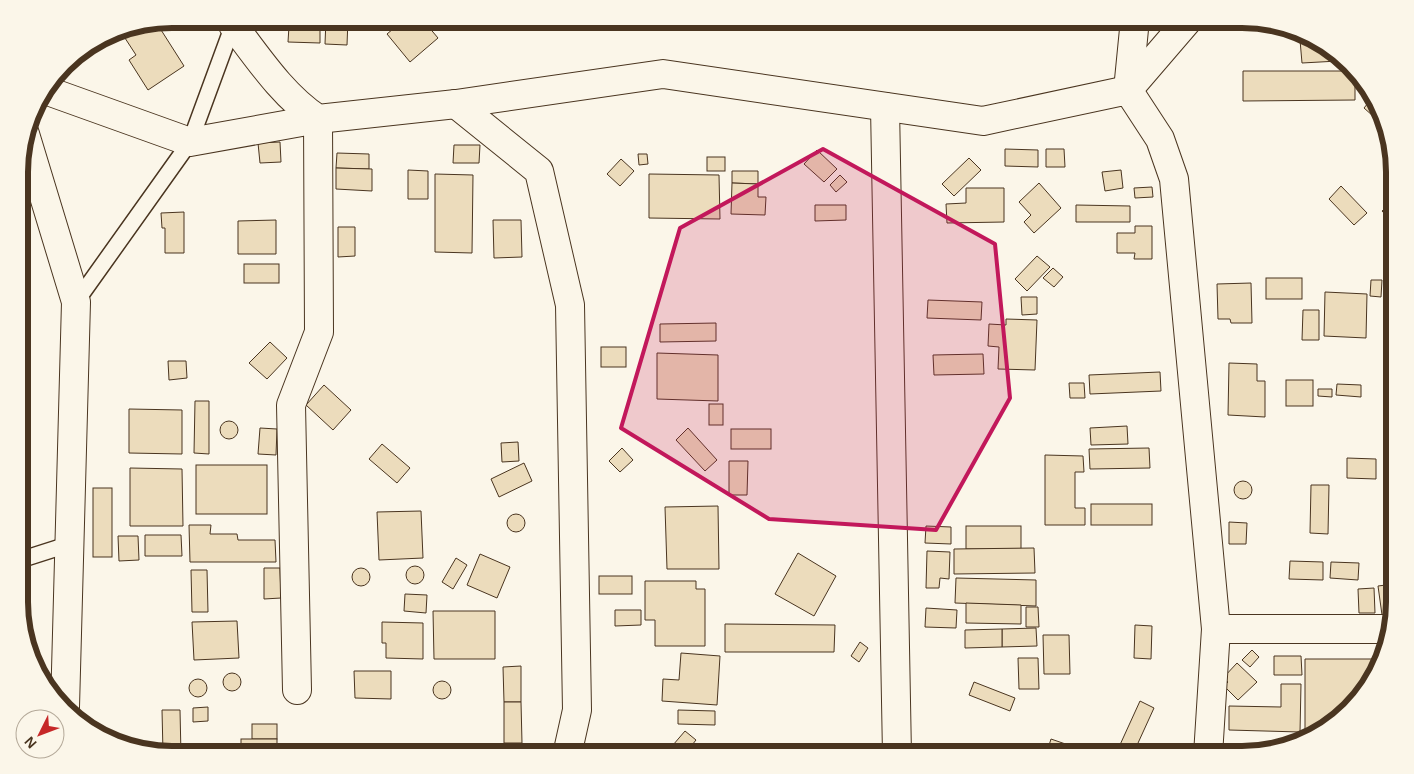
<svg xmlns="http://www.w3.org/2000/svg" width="1414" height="774" viewBox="0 0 1414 774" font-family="Arial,sans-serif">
  <rect width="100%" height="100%" fill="#fbf6e9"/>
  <!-- building -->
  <g fill="#ecdcbc" stroke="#4a3520">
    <path d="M326 19H348L347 45 325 44Z"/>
    <path d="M405 19H422L438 38 410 62 387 34Z"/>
    <path d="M1252 21 1264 24V28H1252Z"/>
    <path d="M156 22 184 66 148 90 129 60 136 55 123 35 138 25Z"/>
    <path d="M289 26 320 27V43L288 42Z"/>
    <path d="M1319 39 1338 57V61L1302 63 1300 40Z"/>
    <path d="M1243 71H1353L1355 73V100L1243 101Z"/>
    <path d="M1373 97 1382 124 1364 108Z"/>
    <path d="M280 142 281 162 260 163 258 143Z"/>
    <path d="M454 145H480L479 163H453Z"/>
    <path d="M1005 149 1038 150V167L1005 166Z"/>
    <path d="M1046 149H1064L1065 167H1046Z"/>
    <path d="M817 150 837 169 824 182 804 164Z"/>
    <path d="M337 153 369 154V169L336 168Z"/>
    <path d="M638 154H647L648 164 639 165Z"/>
    <rect x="707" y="157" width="18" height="14"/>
    <path d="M969 158 981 170 954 196 942 184Z"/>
    <path d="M621 159 634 171 620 186 607 174Z"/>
    <path d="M336 168 372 169V191L336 189Z"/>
    <path d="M408 170 428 171V199H408Z"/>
    <path d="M1121 170 1123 188 1105 191 1102 172Z"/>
    <path d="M732 171H758V184L732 183Z"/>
    <path d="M435 174 473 175 472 253 435 252Z"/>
    <path d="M649 174 719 175 720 219 649 218Z"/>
    <path d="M840 175 847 182 836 192 830 185Z"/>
    <path d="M732 183 758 184V197H766L765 215 731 214Z"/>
    <path d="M1039 183 1061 208 1034 233 1024 222 1031 215 1019 202Z"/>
    <path d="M1341 186 1367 213 1354 225 1329 199Z"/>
    <path d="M1152 187 1153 197 1135 198 1134 188Z"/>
    <path d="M966 188H1004V222L947 223 946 204 966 203Z"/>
    <path d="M1395 200V225L1382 211Z"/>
    <path d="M815 205H846V220L815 221Z"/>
    <path d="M1076 205 1130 206V222H1076Z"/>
    <path d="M184 212V253H165V228H162L161 213Z"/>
    <path d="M276 220V254H238V221Z"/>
    <path d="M493 220H521L522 257 494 258Z"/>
    <path d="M1135 226H1152V259H1134L1135 253H1117V233H1135Z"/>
    <path d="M338 227H355V256L338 257Z"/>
    <path d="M1037 256 1050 267 1027 291 1015 279Z"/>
    <rect x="244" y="264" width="35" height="19"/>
    <path d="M1053 268 1063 277 1054 287 1043 278Z"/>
    <rect x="1266" y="278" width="36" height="21"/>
    <path d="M1371 280H1382L1381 297 1370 296Z"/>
    <path d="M1251 283 1252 323H1231L1230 319H1218L1217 284Z"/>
    <path d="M1325 292 1367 294 1366 338 1324 336Z"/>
    <path d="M1021 297H1037V314L1022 315Z"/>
    <path d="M928 300 982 302 981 320 927 318Z"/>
    <path d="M1303 310H1319V340H1302Z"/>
    <path d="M1006 319 1037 320 1035 370 998 369 999 347 988 346 989 324 1006 325Z"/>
    <path d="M716 323V341L660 342V324Z"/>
    <path d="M270 342 287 358 267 379 249 363Z"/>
    <rect x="601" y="347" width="25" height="20"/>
    <path d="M657 353 718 355V401L657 399Z"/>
    <path d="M983 354 984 374 934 375 933 355Z"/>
    <path d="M168 361H186L187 378 169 380Z"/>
    <path d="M1229 363 1257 364V381H1265V417L1228 415Z"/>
    <path d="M1160 372 1161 391 1090 394 1089 375Z"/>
    <rect x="1286" y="380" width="27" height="26"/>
    <path d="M1069 383H1084L1085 398H1070Z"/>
    <path d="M1337 384 1361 385V397L1336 395Z"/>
    <path d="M324 385 351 410 333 430 306 405Z"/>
    <path d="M1318 389H1332V397L1318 396Z"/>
    <path d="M195 401H209V454L194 453Z"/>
    <rect x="709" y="404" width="14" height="21"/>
    <path d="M129 409 182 410V454L129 453Z"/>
    <circle cx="229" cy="430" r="9"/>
    <path d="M1127 426 1128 444 1091 445 1090 428Z"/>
    <path d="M260 428 277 429 276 455 258 454Z"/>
    <path d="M688 428 717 460 705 471 676 440Z"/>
    <rect x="731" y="429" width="40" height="20"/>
    <path d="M518 442 519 461 502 462 501 443Z"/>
    <path d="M382 444 410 468 397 483 369 459Z"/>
    <path d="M622 448 633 460 620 472 609 461Z"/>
    <path d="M1149 448 1150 468 1090 469 1089 449Z"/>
    <path d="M1045 455 1083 456 1084 472H1075V508H1085V525H1045Z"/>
    <path d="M1347 458 1376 459V479L1347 478Z"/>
    <path d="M729 461H748L747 495H729Z"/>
    <path d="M524 463 532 481 499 497 491 479Z"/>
    <rect x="196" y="465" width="71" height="49"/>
    <path d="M130 468 182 469 183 526H130Z"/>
    <circle cx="1243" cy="490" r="9"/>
    <path d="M1311 485H1329L1328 534 1310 533Z"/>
    <rect x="93" y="488" width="19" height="69"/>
    <rect x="1091" y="504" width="61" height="21"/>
    <path d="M718 506 719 569H667L665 507Z"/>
    <path d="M421 511 423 558 379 560 377 512Z"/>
    <circle cx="516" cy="523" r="9"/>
    <path d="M1229 522 1247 523 1246 544H1229Z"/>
    <path d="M189 525H211L210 534H237L238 540H275L276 562H190Z"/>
    <path d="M926 526 951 527V544L925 543Z"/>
    <rect x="966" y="526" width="55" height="23"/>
    <path d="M145 535H181L182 556H145Z"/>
    <path d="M118 536H138L139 560 119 561Z"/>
    <path d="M1034 548 1035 573 954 574V549Z"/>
    <path d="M927 551 950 552 949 579 940 578 939 588H926Z"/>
    <path d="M798 553 836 576 814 616 775 594Z"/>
    <path d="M480 554 510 567 497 598 467 585Z"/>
    <path d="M456 558 467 565 453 589 442 582Z"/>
    <path d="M1290 561 1323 562V580L1289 579Z"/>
    <path d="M1331 562 1359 563 1358 580 1330 578Z"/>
    <circle cx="415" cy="575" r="9"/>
    <path d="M264 568H280L281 598 264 599Z"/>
    <circle cx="361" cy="577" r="9"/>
    <path d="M191 570H207L208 612H192Z"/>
    <rect x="599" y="576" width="33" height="18"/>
    <path d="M956 578 1036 580V606L955 603Z"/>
    <path d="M645 581H696V589H705V646H655V620H645Z"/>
    <path d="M1394 584 1395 612 1393 620 1383 622 1378 586Z"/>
    <path d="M1374 588 1375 613H1359L1358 589Z"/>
    <path d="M405 594 427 595 426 613 404 611Z"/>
    <path d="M966 603 1021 605V624L966 623Z"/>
    <path d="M1026 607H1038L1039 627H1026Z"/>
    <path d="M926 608 957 610 956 628 925 627Z"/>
    <path d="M615 610H641V625L615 626Z"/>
    <path d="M433 611H495V659H434Z"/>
    <path d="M237 621 239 658 194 660 192 622Z"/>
    <path d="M382 622 423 623V659L386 658V643H382Z"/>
    <path d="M725 624 835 625 834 652H725Z"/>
    <path d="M1135 625 1152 626 1151 659 1134 658Z"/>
    <path d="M1036 628 1037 646 1002 647V629Z"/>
    <path d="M1002 629V647L965 648V630Z"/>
    <path d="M1043 635H1069L1070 674H1044Z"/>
    <path d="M860 642 868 648 859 662 851 656Z"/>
    <path d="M1252 650 1259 657 1250 667 1242 660Z"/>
    <path d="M681 653 720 656 717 705 662 701 663 679 679 680Z"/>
    <path d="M1274 656H1301L1302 675H1274Z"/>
    <path d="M1018 658H1038L1039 689H1019Z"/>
    <path d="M1305 659H1374V680L1327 730 1321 732H1305Z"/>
    <path d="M1237 663 1257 682 1238 700 1224 686 1228 682 1223 678Z"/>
    <path d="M521 666V702H504L503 667Z"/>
    <path d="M354 671H391V699L355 698Z"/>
    <circle cx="232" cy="682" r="9"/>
    <circle cx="198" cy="688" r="9"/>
    <circle cx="442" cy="690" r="9"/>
    <path d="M974 682 1015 698 1010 711 969 695Z"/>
    <path d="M1281 684H1301L1300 732 1229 730V706L1281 707Z"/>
    <path d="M1140 701 1154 708 1133 754 1119 747Z"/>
    <path d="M504 702H521L522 743H504Z"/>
    <path d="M208 707V721L193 722V708Z"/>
    <path d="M162 710H180L181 755 163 753Z"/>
    <path d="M678 710 715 711V725L678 724Z"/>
    <rect x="252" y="724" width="25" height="15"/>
    <path d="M685 731 696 740 684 755 673 745Z"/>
    <rect x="241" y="739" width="36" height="16"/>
    <path d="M1051 739 1080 749 1078 755H1046Z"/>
  </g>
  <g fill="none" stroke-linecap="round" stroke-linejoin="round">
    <!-- lane casing -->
    <g stroke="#4a3520" stroke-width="18">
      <g id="lane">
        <path d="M76 302 190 142 233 25"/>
        <path d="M20 560 70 544"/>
      </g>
    </g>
    <!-- street casing -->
    <g stroke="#4a3520" stroke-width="30">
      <g id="street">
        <path d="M231 19 233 25C258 58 283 96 318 119L456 104 663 74 983 121 1128 90 1160 139 1174 179 1216 629 1208 755"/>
        <path d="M45 90 190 142 318 119 319 332 291 405 297 690"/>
        <path d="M1128 90 1189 19"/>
        <path d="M1128 90 1135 19"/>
        <path d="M456 104 539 171 570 305 577 710 567 755"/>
        <path d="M885 107 897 755"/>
        <path d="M25 134 76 302 65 707"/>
        <path d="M1216 629H1390"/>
      </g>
    </g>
    <!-- lane -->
    <use href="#lane" stroke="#fbf6e9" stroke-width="15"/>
    <!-- street -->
    <use href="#street" stroke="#fbf6e9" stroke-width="28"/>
  </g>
  <!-- marked area -->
  <path fill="#c2185b" fill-opacity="0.2" stroke="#c2185b" stroke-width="4" stroke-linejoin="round" d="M823 149 995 244 1010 398 936 530 769 519 621 428 680 228Z"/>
  <!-- crop -->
  <path d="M0 0H1414V774H0ZM172 28H1242A144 144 0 0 1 1386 172V602A144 144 0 0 1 1242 746H172A144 144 0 0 1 28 602V172A144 144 0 0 1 172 28Z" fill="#fbf6e9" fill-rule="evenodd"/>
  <path fill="none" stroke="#4a3520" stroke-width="6" d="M172 28H1242A144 144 0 0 1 1386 172V602A144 144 0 0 1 1242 746H172A144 144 0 0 1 28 602V172A144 144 0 0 1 172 28Z"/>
  <!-- north arrow -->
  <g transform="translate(40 734) rotate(228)"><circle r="24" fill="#fbf6e9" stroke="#b4a999"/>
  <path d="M0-4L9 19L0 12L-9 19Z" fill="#c62828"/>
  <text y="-8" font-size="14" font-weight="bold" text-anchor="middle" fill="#4a3520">N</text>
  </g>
</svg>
